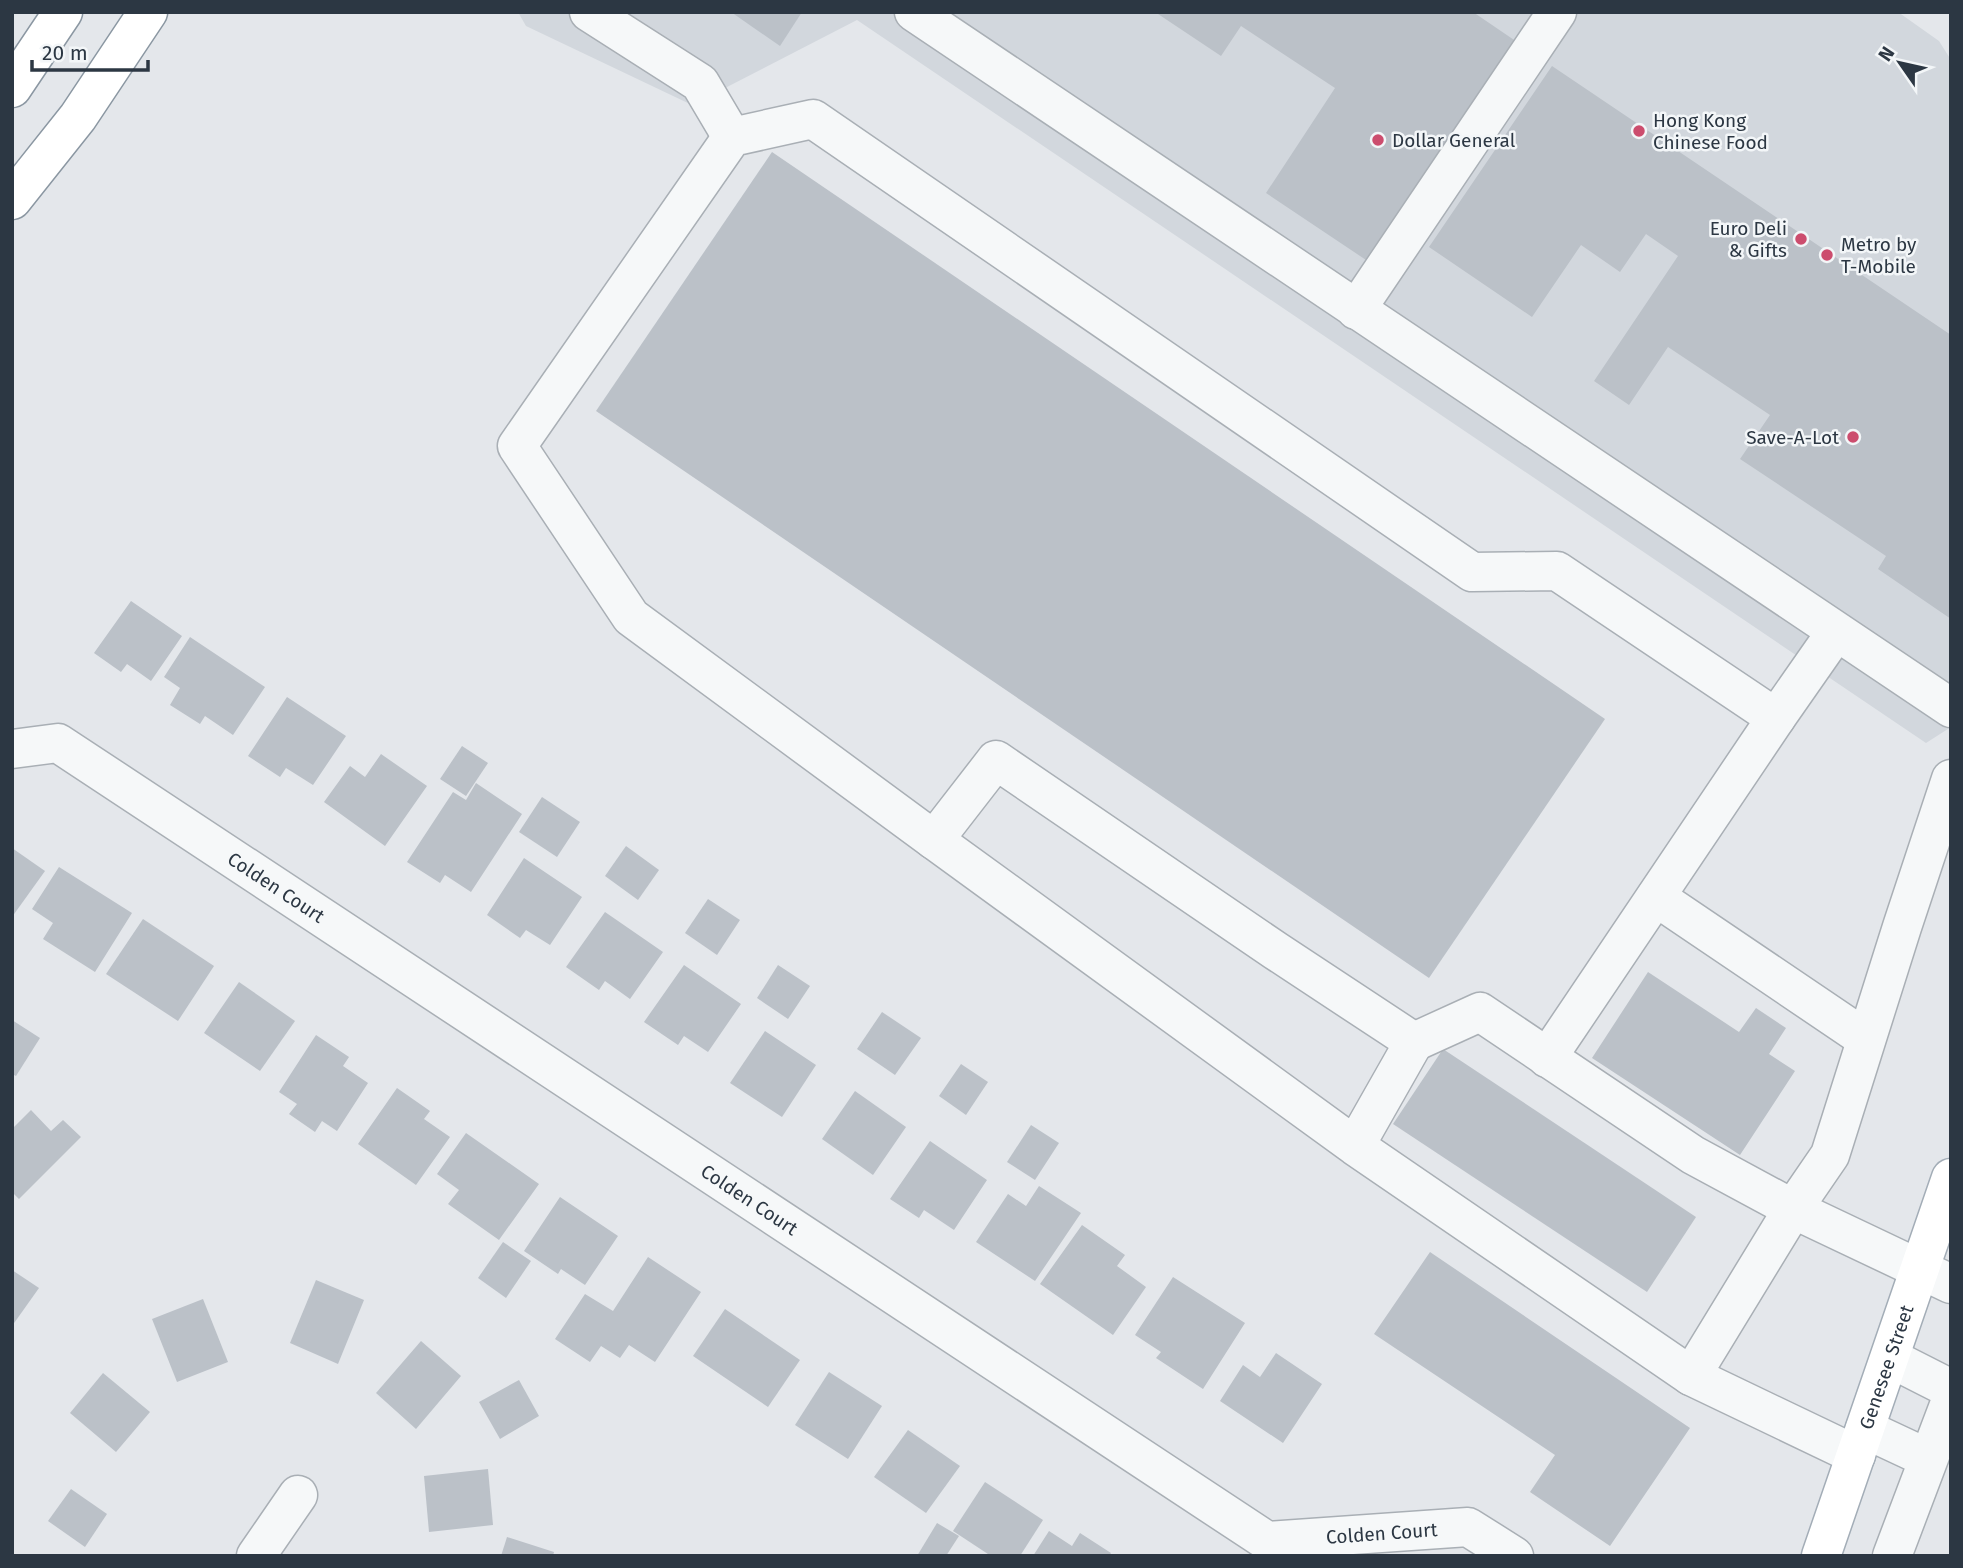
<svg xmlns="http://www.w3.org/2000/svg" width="1963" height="1568" viewBox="0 0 1963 1568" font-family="'Fira Sans',sans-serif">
  <rect width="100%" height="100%" fill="#e4e7eb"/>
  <!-- built -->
  <path fill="#d2d7dd" d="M518 12H1898L1939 41 1951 60V727L1926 743 857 20 692 105 526 26Z"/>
  <!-- building -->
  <g fill="#bbc1c8">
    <path d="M731 12H802L780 46Z"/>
    <path d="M1155 12H1473L1520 44 1372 264 1266 193 1335 88 1241 26 1221 56Z"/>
    <path d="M1552 66 1951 335V619L1878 569 1886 556 1740 459 1770 415 1668 347 1629 405 1594 381 1678 256 1646 234 1620 272 1581 245 1532 317 1429 247Z"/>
    <path d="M772 152 1605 719 1429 978 596 411Z"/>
    <path d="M131 601 182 636 151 681 127 664 121 672 94 653Z"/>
    <path d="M190 637 265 687 233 735 205 716 200 724 170 705 180 688 164 677Z"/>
    <path d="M287 697 346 736 313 785 286 768 280 777 248 756Z"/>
    <path d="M462 746 488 763 466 796 440 779Z"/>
    <path d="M381 754 427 786 385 846 324 802 350 766 365 777Z"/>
    <path d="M476 783 522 814 471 892 445 875 440 883 407 862 453 792 466 800Z"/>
    <path d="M542 797 580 822 557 857 519 832Z"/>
    <path d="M626 846 659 870 638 900 605 876Z"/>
    <path d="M12 848 45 871 12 917Z"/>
    <path d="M524 858 582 897 550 945 526 930 520 938 487 915Z"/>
    <path d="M59 867 132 913 95 972 43 939 53 923 32 909Z"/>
    <path d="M708 899 740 920 717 955 685 933Z"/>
    <path d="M605 912 663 952 630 999 605 981 599 990 566 967Z"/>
    <path d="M143 919 214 966 178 1021 106 974Z"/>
    <path d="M684 965 741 1004 708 1052 684 1036 678 1045 644 1022Z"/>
    <path d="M778 965 810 986 788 1019 757 998Z"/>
    <path d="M1648 972 1739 1032 1756 1008 1786 1028 1769 1054 1795 1071 1740 1155 1592 1058Z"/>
    <path d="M239 982 295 1021 260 1071 204 1033Z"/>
    <path d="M882 1012 921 1038 895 1075 857 1049Z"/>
    <path d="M12 1020 40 1038 16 1076 12 1074Z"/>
    <path d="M765 1031 816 1065 782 1117 730 1083Z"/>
    <path d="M316 1035 349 1057 343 1066 368 1083 337 1131 322 1121 315 1132 289 1114 297 1104 279 1092Z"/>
    <path d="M1443 1049 1696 1217 1647 1292 1393 1124Z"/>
    <path d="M961 1064 988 1082 966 1115 939 1096Z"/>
    <path d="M397 1088 430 1111 424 1119 450 1137 416 1185 358 1144Z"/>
    <path d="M855 1091 906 1127 873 1175 822 1139Z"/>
    <path d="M31 1110 51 1131 63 1120 81 1137 19 1199 12 1192V1129Z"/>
    <path d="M1031 1125 1059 1143 1035 1180 1007 1162Z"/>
    <path d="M466 1133 539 1184 499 1240 448 1204 459 1190 437 1174Z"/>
    <path d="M930 1141 987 1180 954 1230 924 1210 919 1218 890 1199Z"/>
    <path d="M1039 1186 1081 1213 1035 1281 976 1242 1008 1194 1026 1206Z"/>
    <path d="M560 1197 618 1236 585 1285 561 1269 558 1274 524 1251Z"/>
    <path d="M1082 1225 1125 1255 1117 1266 1146 1287 1113 1335 1040 1284Z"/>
    <path d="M503 1242 531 1261 506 1298 478 1278Z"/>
    <path d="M1430 1252 1690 1428 1610 1546 1530 1492 1555 1455 1374 1334Z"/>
    <path d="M648 1257 701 1292 655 1362 629 1345 620 1358 601 1346 590 1362 555 1339 585 1294 613 1311Z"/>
    <path d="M12 1270 39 1288 12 1326Z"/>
    <path d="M1173 1277 1245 1323 1203 1389 1156 1358 1161 1352 1135 1335Z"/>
    <path d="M316 1280 364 1300 338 1364 290 1343Z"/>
    <path d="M203 1299 228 1362 177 1382 152 1319Z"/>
    <path d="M725 1309 800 1360 768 1407 693 1356Z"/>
    <path d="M421 1341 461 1376 416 1429 376 1393Z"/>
    <path d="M1276 1353 1322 1384 1283 1443 1220 1401 1243 1365 1260 1377Z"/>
    <path d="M829 1372 882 1406 848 1459 795 1425Z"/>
    <path d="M103 1373 150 1412 116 1452 70 1413Z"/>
    <path d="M519 1380 539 1416 500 1439 479 1402Z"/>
    <path d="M908 1430 960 1466 926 1513 874 1477Z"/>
    <path d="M488 1469 493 1525 429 1532 424 1476Z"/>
    <path d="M985 1482 1043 1520 1020 1556H991L953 1531Z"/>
    <path d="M71 1489 107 1514 85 1547 48 1521Z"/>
    <path d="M937 1523 959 1536 946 1556H917Z"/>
    <path d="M1049 1531 1072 1546 1080 1533 1111 1553 1109 1556H1033Z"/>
    <path d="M507 1537 554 1552 553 1556H501Z"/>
  </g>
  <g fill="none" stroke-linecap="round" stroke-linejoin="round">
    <!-- minor casing -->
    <g stroke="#a9afb5" stroke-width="41">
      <g id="minor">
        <path d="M589 12 700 83 732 137"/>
        <path d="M914 12 1951 708"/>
        <path d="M1356 310 1557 12"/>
        <path d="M1776 718 1836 632"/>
        <path id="s1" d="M12 749 58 743 1267 1541 1468 1527 1514 1556"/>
        <path d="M934 840 631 617 517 446 732 137 813 119 1472 572 1557 571 1776 718 1547 1058"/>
        <path d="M1656 897 1866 1039"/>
        <path d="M1414 1042 1480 1012 1693 1155 1793 1209 1951 1284"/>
        <path d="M1355 1146 934 840 996 760 1276 951 1414 1042 1355 1146 1691 1376"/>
        <path d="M1890 1358 1951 1389"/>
        <path d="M1865 1429 1927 1458"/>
        <path d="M1856 1455 1691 1376 1793 1209 1830 1155 1902 927 1951 779"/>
        <path d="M256 1556 298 1495"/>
        <path d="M1892 1556 1951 1400"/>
      </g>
    </g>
    <!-- major casing -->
    <g stroke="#a3adb7" stroke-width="41">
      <g id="major">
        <path id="s2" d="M1821 1556 1951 1178"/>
      </g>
    </g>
    <!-- highway casing -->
    <g stroke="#8b97a2" stroke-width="41">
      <g id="highway">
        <path d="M12 88 63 12"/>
        <path d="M12 200 78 117 148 12"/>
      </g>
    </g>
    <!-- minor -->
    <use href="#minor" stroke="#f6f8f9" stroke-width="38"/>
    <!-- major -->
    <use href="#major" stroke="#fff" stroke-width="38"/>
    <!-- highway -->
    <use href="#highway" stroke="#fff" stroke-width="38"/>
  </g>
  <!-- markers -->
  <g fill="#cc4d6e" stroke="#f3f6f8" stroke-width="2.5">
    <circle cx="1639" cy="131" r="7"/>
    <circle cx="1378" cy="140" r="7"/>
    <circle cx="1801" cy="239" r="7"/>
    <circle cx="1827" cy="255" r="7"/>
    <circle cx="1853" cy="437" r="7"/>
  </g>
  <g text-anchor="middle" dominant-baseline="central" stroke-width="5" stroke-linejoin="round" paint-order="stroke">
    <!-- poi labels -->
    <g font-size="19" fill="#2c3743" stroke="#f3f6f8" text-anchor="start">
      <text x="1653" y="120">Hong Kong<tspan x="1653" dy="22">Chinese Food</tspan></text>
      <text x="1392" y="140">Dollar General</text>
      <text x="1787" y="228" text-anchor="end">Euro Deli<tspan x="1787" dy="22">&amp; Gifts</tspan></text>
      <text x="1841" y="244">Metro by<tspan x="1841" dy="22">T-Mobile</tspan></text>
      <text x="1839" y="437" text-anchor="end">Save-A-Lot</text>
    </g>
    <!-- street labels -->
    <g font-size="19" fill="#2c3743" stroke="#f3f6f8">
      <text stroke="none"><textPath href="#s1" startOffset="308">Colden Court</textPath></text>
      <text stroke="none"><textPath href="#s1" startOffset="875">Colden Court</textPath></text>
      <text stroke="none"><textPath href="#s2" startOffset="200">Genesee Street</textPath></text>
      <text stroke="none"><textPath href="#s1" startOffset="1610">Colden Court</textPath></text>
    </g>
  </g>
  <!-- border -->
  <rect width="1963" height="1568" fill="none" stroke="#2c3743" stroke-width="28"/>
  <!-- north arrow -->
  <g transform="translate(1900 63) rotate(304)" stroke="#f3f6f8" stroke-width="5" paint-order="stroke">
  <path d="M0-5L12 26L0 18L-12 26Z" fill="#2c3743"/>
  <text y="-10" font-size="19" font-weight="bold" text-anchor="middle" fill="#2c3743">N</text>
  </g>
  <!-- scale -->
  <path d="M32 60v10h116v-10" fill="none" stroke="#2c3743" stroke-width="3.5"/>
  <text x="42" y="60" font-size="21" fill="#2c3743" stroke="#f3f6f8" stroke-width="5" paint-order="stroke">20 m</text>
</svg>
